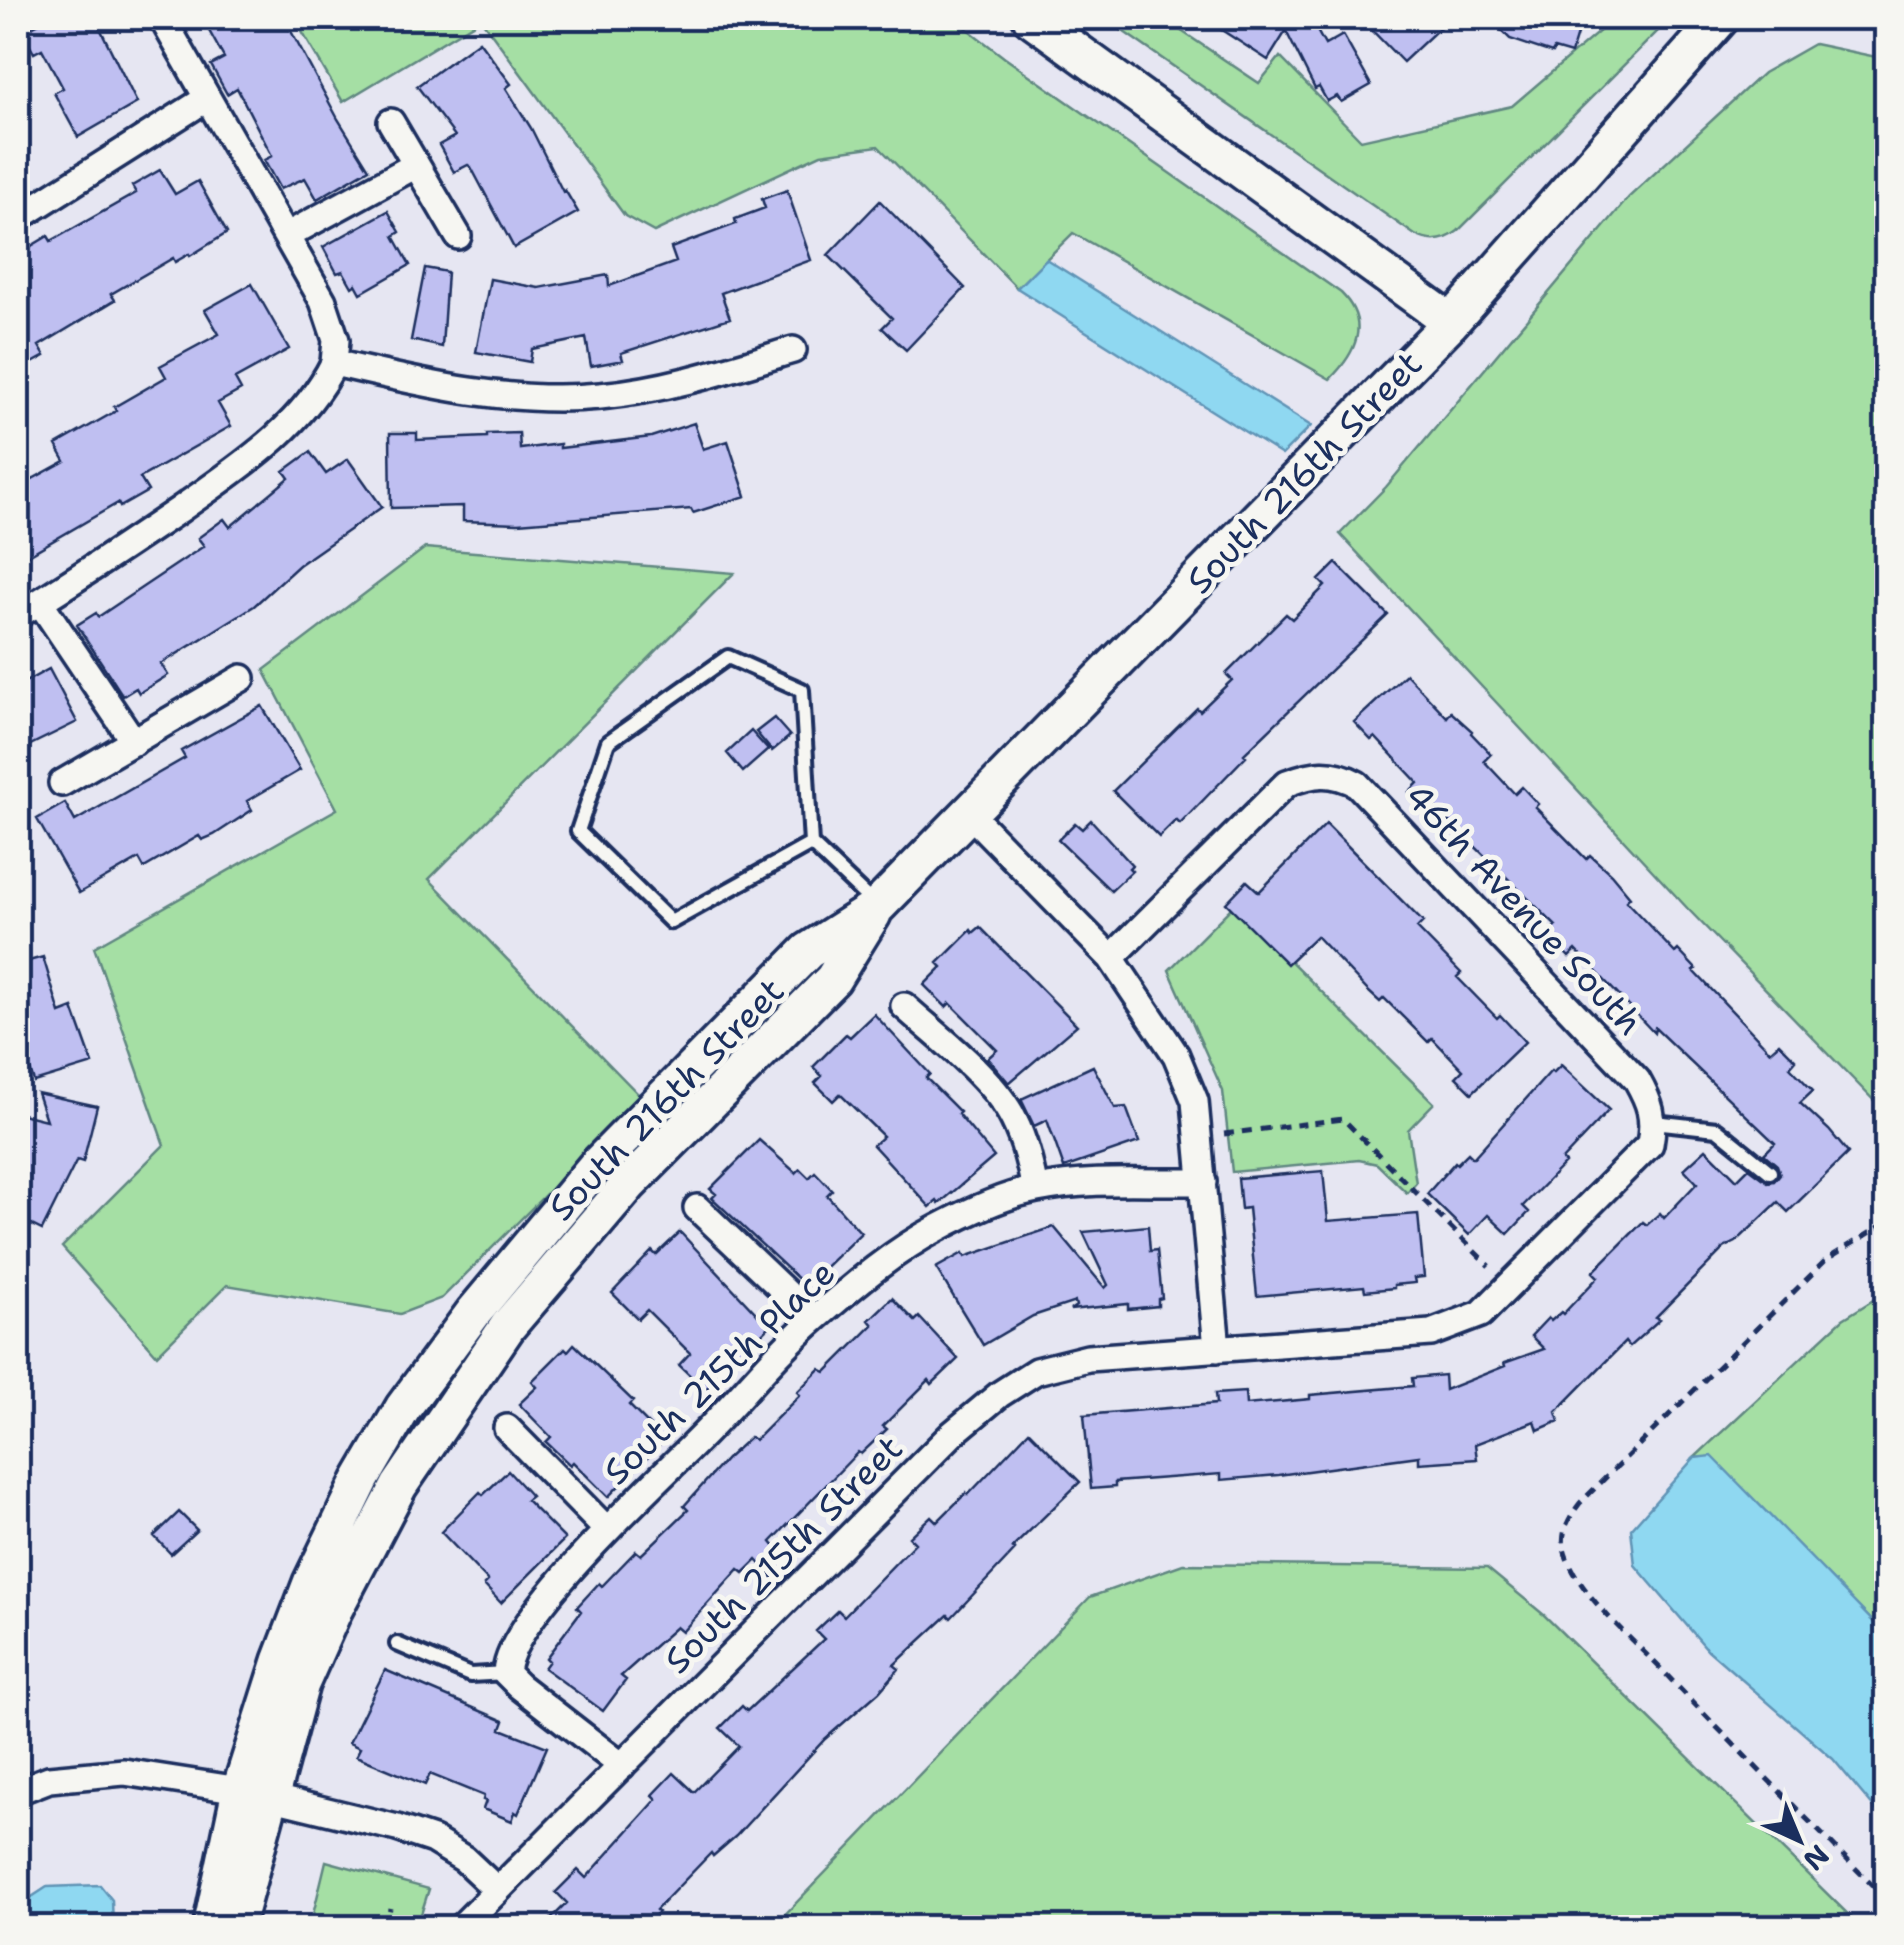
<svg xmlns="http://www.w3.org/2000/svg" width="1904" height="1945" viewBox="0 0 1904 1945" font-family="'Shantell Sans',sans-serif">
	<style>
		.green { fill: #a5dfa4; stroke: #608781; stroke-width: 2.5 }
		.water { fill: #8fd8f1; stroke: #6194b6; stroke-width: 2.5 }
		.building { fill: #bfbff1; stroke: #1b2f5e; stroke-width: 2.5 }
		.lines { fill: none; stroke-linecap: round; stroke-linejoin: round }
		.lane-casing { stroke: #1b2f5e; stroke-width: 20 }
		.street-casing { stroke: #1b2f5e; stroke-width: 32 }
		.secondary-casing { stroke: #1b2f5e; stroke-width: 42 }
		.path { stroke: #1b2f5e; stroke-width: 5; stroke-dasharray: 10 8; stroke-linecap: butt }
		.lane { stroke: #f6f6f2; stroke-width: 12 }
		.street { stroke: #f6f6f2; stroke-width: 25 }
		.secondary { stroke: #f6f6f2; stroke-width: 35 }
		.labels { text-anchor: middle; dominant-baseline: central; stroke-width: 10; stroke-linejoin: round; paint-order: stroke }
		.street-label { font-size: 35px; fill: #1b2f5e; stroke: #f6f6f2 }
	</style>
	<rect width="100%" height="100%" fill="#e6e6f2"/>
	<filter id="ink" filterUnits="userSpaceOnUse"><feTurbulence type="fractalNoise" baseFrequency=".01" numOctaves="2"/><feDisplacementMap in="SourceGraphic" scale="20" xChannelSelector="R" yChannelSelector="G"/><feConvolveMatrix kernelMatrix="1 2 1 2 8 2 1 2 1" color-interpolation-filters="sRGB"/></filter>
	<g filter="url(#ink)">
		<path class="green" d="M294,18H953L1005,58L1341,293C1371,323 1356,353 1330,379L1073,233L1017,288L878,146L821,154L654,232L625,216L481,19L343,102Z
			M1104,18H1162L1259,83L1280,57L1361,140L1512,106L1615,18H1671L1458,231C1444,242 1430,243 1415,235Z
			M1814,44L1886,59V1113L1689,910L1340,534L1386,487L1629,197L1763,73Z
			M425,548L734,573L429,879L642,1098L442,1298L400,1314L227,1285L157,1355L62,1247L164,1145L94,947L337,809L264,670Z
			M1234,905L1434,1103L1408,1130L1416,1183L1407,1193L1377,1164L1359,1160L1232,1172L1223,1091L1169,970Z
			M1886,1292V1635L1712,1457L1694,1458L1843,1319Z
			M1183,1564L1487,1568L1544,1615L1861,1927H773L1090,1597Z
			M326,1861L429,1889L417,1927H310Z"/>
		<path class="water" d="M1046,259L1311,426L1282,455L1017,288Z
			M1712,1456L1886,1635V1822L1833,1759L1708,1650L1635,1565L1631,1529L1694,1458Z
			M100,1885L112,1900L113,1927H18V1906L47,1887Z"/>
		<path class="building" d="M49,18H95L137,103L78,137L54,93L63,88L42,49L34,53L22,32Z
			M202,18H284L338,119L369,169L317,199L305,178L280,189L264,160L272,156L237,88L227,94L211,65L224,58Z
			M1203,18H1310L1325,45L1343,35L1371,85L1341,102L1337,96L1327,101L1319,87L1315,89L1286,31L1268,60Z
			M1360,18H1450L1403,62Z
			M1489,18H1582L1571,54L1554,49L1552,53L1510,39Z
			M479,41L511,84L506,88L531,128L563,192L565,190L578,212L514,248L471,167L468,165L454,172L439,145L455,136L417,86Z
			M160,170L175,194L198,181L227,233L190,256L189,254L175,262L173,258L111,294L115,300L39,346L45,356L18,371V254L48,236L51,241L136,193L132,186Z
			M787,190L811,260L721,293L730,318L621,353L623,360L591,366L586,338L532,349L530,362L476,352L490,279L539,288L608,275L609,286L676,262L671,248L736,224L735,219L765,208L762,199Z
			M880,201L965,288L906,350L882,328L892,318L828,255Z
			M388,211L400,232L394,236L410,265L361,293L356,284L352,287L343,271L337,273L323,247Z
			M425,268L447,272L442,347L411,340Z
			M252,284L289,349L235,379L241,390L218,403L231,426L140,478L148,491L120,507L118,503L18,561V487L65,461L56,445L116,411L114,407L166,377L160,366L219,334L205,310Z
			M694,423L703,449L728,441L746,496L693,513L691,509L518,523L463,521V506L391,508L390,433H417V440L487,437V434L519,433L520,449L560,444V448L651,437Z
			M310,452L326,474L348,459L382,507L299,565L254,606L161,664L168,675L139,693L136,688L123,696L77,625L96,613L98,617L204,546L198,538L224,519L230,527L289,478L284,471Z
			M1336,563L1388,615L1244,754L1246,756L1180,824L1176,820L1159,837L1113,791L1197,708L1200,711L1232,680L1226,674L1286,614L1292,619L1325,586L1319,580Z
			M49,669L77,722L18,751V686Z
			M1406,674L1447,717L1451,712L1472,731L1471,733L1491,754L1484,761L1515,794L1522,787L1538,804L1535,807L1586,859L1590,855L1611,874L1630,897L1626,901L1675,953L1678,950L1696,969L1694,971L1770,1051L1779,1043L1796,1060L1790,1067L1813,1091L1800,1103L1829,1130L1848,1153L1788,1212L1778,1202L1736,1242L1724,1248L1656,1317L1660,1319L1629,1347L1625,1342L1556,1412L1559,1421L1538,1430L1535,1421L1475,1444L1477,1459L1419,1463V1456L1278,1475L1221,1480V1474L1115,1482V1487L1091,1489L1084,1415L1216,1404L1215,1394L1245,1392L1246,1405L1310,1399V1395L1413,1386L1412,1378L1444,1375L1445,1390L1505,1366L1504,1363L1544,1349L1531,1336L1548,1318L1551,1321L1561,1312L1563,1314L1598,1277L1593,1272L1643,1222L1647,1225L1660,1213L1664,1218L1697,1183L1684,1169L1706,1149L1737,1180L1749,1168L1768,1182L1774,1181L1780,1174L1777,1165L1764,1154L1775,1143L1655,1028L1654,1033L1576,950L1569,957L1547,934L1556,926L1436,808L1430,814L1409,792L1418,783L1375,737L1371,740L1354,722Z
			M262,706L300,770L247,801L252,810L214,835L202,840L199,836L144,868L139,859L79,893L37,819L65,803L75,821L185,758L181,751Z
			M774,718L790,736L772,751L756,732Z
			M751,731L768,750L743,772L727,753Z
			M1091,820L1132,865L1129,868L1132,871L1111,891L1058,840L1075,823L1082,829Z
			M1326,824L1423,922L1417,928L1461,973L1457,977L1497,1018L1500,1015L1525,1042L1472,1093L1456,1077L1463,1070L1432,1038L1428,1042L1384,998L1380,1002L1368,991L1316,936L1287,964L1226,903L1247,881L1259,892Z
			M980,927L1077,1025L1009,1083L988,1058L997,1050L950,1003L946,1007L924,985L942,967L938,963L971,930L973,933Z
			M43,957L60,1013L73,1008L93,1064L34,1082L26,1057L18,1060V964Z
			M874,1014L930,1074L926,1078L960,1112L958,1114L994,1157L939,1204L937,1201L930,1207L873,1145L883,1136L840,1094L833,1101L815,1083L822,1076L813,1067L846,1034L850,1037Z
			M1561,1065L1609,1110L1562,1160L1565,1163L1523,1206L1529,1212L1508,1234L1488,1215L1469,1235L1427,1194L1455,1162L1457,1164L1468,1153L1473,1158L1551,1071L1553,1073Z
			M1093,1066L1115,1108L1126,1107L1139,1142L1064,1168L1047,1120L1034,1126L1021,1099Z
			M37,1093L97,1106L83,1162L77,1160L42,1230L18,1218V1113L46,1120Z
			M759,1140L796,1173L800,1169L809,1178L815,1172L832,1190L827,1195L861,1233L806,1286L712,1198L716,1194L710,1189Z
			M1323,1171L1328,1221L1418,1214L1424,1277L1414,1278L1415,1283L1394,1285V1288L1365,1291L1364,1286L1257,1296L1248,1208L1241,1209L1238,1178Z
			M1148,1226L1150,1251L1157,1250L1162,1298L1158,1299V1306L1128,1309V1304L1070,1310L1076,1306L1075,1302L1033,1316L983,1345L936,1268L963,1253L965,1257L1054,1227L1105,1288L1108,1285L1083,1232Z
			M680,1232L769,1327L705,1390L679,1365L690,1353L647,1310L638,1319L612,1293L652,1251L656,1255Z
			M892,1298L915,1321L919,1317L958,1359L932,1384L929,1380L883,1426L887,1429L861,1454L858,1452L771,1542L794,1570L779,1584L757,1560L744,1573L739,1569L682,1632L676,1627L621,1676L626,1680L603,1711L544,1668L549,1661L546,1658L581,1611L577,1607L599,1583L602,1586L636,1551L641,1555L688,1510L684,1506L726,1459L750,1437L755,1440L800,1395L797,1392L820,1369L826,1372L873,1325L869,1320Z
			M574,1344L633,1401L629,1405L652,1428L650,1431L662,1442L608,1497L573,1462L570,1465L546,1442L551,1437L519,1404L537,1387L532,1381L565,1348L568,1351Z
			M1029,1431L1080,1482L1012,1548L1015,1550L951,1618L948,1615L894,1665L899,1669L879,1692L825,1739L736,1836L713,1856L711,1853L656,1910L658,1912L644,1928H542L567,1903L556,1892L578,1870L586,1878L657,1799L653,1795L674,1773L694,1792L739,1746L720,1728L742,1706L747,1711L824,1639L816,1631L838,1610L844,1616L915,1543L909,1537L931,1516L937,1522L966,1493L968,1495Z
			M508,1471L531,1496L526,1500L565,1539L501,1603L484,1585L488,1581L441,1532L480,1492L483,1495Z
			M179,1512L197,1530L171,1554L154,1536Z
			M385,1670L504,1721L501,1729L547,1747L518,1814L515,1812L512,1821L483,1809L486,1801L483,1800L484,1796L430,1774L425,1785L356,1756L360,1748L349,1743Z"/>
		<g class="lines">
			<g class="lane-casing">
				<path id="lane" d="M811,844L802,690L728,657L608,742L578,831L671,922L811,844L875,905
					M1654,1122L1717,1129L1770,1172
					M397,1644L470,1675L506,1673"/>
			</g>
			<g class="street-casing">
				<path id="street" d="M162,18L323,301L336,340L334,363
					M391,122L458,236
					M18,218L206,99
					M286,236L416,165
					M40,602L134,742
					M18,615C73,582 126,546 179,510C238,468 301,429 334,363C420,383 511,405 600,396C666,390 730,369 793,350
					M62,783L242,678
					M970,814L1111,958L1176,1055L1195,1101L1217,1349
					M904,1006C938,1037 994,1078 1014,1120C1025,1142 1030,1165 1035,1189
					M697,1208L814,1319
					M507,1428L607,1530
					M622,1766L519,1686L506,1673C510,1614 656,1483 701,1437C740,1398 775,1353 817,1317C854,1285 895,1250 938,1228C968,1212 1004,1195 1037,1189C1091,1178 1148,1183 1203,1182
					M18,1791L49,1779L124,1772L240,1790L397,1828L433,1840L464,1859L497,1890
					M460,1928L952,1434L1000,1394L1036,1371L1088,1358L1431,1333L1481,1314L1650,1144C1655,1117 1650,1103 1637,1080L1357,784C1331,770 1314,773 1287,783L1111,958"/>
			</g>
			<g class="secondary-casing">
				<path id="secondary" d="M1031,18L1451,322
					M211,1928L240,1790L281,1661L311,1583L361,1480L403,1408L474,1312L596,1166L808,951L877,907L1451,322L1721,18
					M235,1928L301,1684L334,1610L399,1486L508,1326L629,1184L833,979L873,914"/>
			</g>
			<path class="path" d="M1224,1134L1343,1119L1489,1266
				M1886,1223L1827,1259L1580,1503C1567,1520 1558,1536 1567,1558C1582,1597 1632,1639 1661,1669C1735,1747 1811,1823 1886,1899
				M386,1928L390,1908"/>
			<use href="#lane" class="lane"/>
			<use href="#street" class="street"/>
			<use href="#secondary" class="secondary"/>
		</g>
	</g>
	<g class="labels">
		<g class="street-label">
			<text transform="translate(1304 472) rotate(-46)">South 216th Street</text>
			<text transform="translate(1524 909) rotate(47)">46th Avenue South</text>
			<text transform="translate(666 1099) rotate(-46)">South 216th Street</text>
			<text transform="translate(719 1372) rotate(-44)">South 215th Place</text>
			<text transform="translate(783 1554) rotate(-45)">South 215th Street</text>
		</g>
	</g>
	<rect width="1904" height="1945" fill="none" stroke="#f6f6f2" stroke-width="60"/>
	<rect x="30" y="30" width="1844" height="1885" fill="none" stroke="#1b2f5e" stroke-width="4" filter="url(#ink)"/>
	<g transform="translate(1799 1840) rotate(136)" stroke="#f6f6f2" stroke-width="8" paint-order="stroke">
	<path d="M0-8L18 38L0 25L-18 38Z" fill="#1b2f5e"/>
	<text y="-15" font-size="28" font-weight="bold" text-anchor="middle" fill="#1b2f5e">N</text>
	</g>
</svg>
